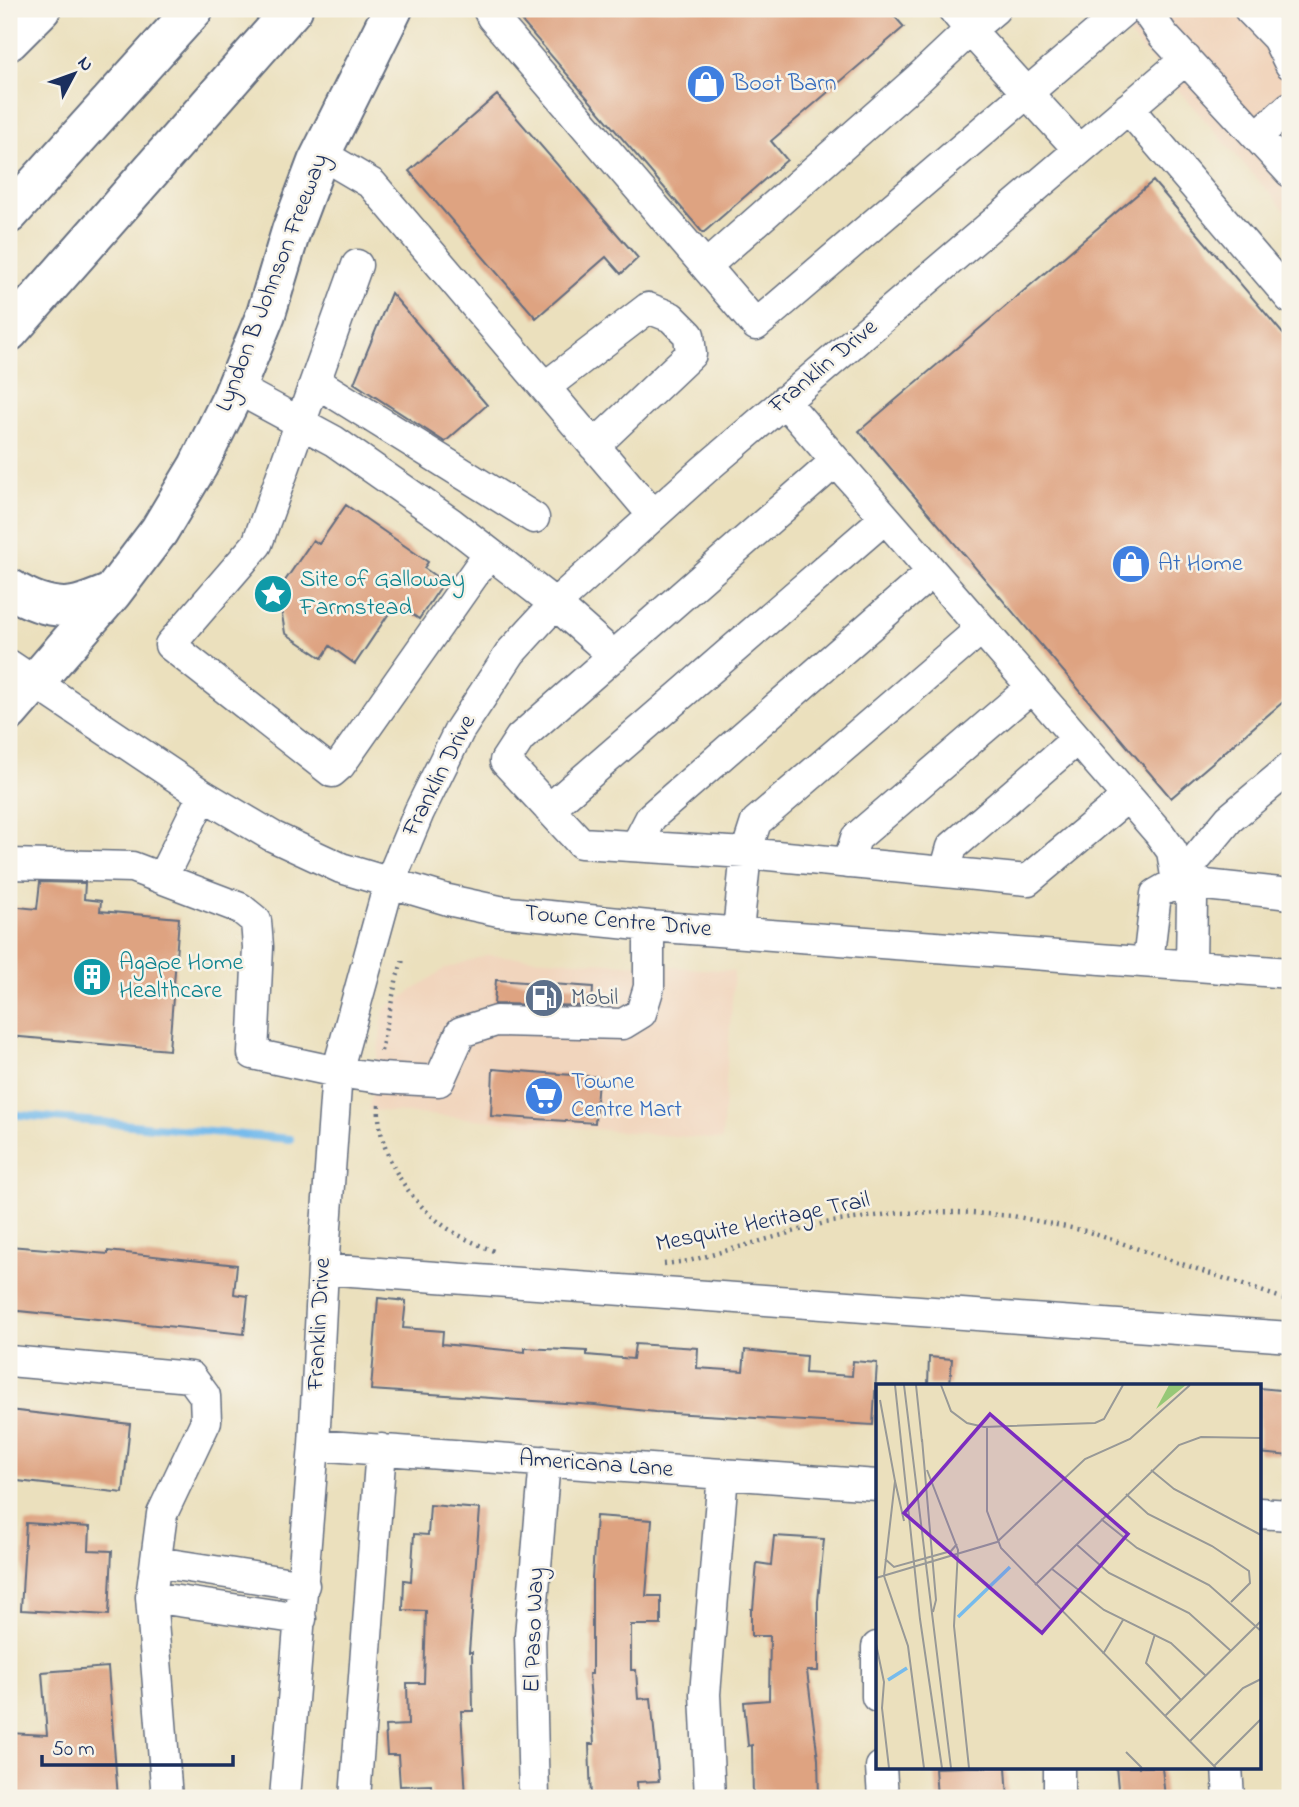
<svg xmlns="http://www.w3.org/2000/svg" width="1299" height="1807" viewBox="0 0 1299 1807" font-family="'Indie Flower',sans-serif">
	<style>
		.built { fill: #f1d5bd }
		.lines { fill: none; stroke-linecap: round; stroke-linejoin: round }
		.stream { stroke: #76bbec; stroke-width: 8 }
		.building { fill: #dea381 }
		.minor-casing { stroke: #646d7f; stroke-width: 33 }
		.major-casing { stroke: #646d7f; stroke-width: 42 }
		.highway-casing { stroke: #646d7f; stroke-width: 42 }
		.path { stroke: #646d7f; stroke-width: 4.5; stroke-dasharray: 2 5; stroke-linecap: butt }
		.minor { stroke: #fff; stroke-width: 30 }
		.major { stroke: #fff; stroke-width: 38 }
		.highway { stroke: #fff; stroke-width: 38 }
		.labels { text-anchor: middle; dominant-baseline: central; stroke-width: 5; stroke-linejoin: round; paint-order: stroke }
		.shop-label { font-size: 24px; fill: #366cbe; stroke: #f7f3e8; text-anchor: start }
		.street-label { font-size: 24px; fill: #1b2f5e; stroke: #f7f3e8 }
		.culture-label { font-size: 24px; fill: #0d838f; stroke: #f7f3e8; text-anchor: start }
		.service-label { font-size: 24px; fill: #4e5e75; stroke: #f7f3e8; text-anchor: start }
		.inset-river { fill: none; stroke: #76bbec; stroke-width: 3.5 }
		.inset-road { fill: none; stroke: #989997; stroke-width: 2 }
		.view { fill: #7b2cbf; fill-opacity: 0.15; stroke: #7b2cbf; stroke-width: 3.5 }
		.inset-edge { fill: none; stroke: #1b2f5e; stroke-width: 3.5 }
	</style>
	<rect width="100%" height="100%" fill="#f7f3e8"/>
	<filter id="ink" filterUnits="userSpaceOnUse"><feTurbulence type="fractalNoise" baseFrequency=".0143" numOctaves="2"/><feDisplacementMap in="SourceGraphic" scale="14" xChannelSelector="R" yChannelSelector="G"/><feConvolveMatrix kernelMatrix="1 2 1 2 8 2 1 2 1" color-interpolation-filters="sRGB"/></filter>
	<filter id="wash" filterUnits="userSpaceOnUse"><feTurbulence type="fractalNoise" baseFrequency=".00686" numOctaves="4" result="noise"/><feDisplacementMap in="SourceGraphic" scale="28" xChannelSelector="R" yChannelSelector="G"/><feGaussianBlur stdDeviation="1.57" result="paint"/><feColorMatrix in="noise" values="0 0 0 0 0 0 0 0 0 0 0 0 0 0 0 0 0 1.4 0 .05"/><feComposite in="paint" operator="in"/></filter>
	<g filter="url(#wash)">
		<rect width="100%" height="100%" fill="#ebe0bd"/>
		<path class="built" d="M1106,9H1290V216Z
			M487,955L734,971L722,1140L369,1110L384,1010L444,969Z"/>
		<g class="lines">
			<path class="stream" d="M9,1114L290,1139"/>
		</g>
		<g id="blocks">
			<path class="building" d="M528,9H888L904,27L771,141L787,160L703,233L518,17Z
				M497,95L638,258L621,274L606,257L536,318L409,171Z
				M1153,181L1290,342V696L1171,798L859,431Z
				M391,293L487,405L445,442L354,383Z
				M346,505L428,562L424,568L444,582L419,619L396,603L355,664L330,646L322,658L285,633L278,591L313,540L319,544Z
				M40,882L85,883L84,899L101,901L100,911L179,918L169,1050L9,1036V906L37,909Z
				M496,980L593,987L592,1006L494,1004Z
				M493,1069L598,1077L595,1123L491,1116Z
				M9,1246L108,1254V1251L237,1265L234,1294L248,1296L244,1334L9,1310Z
				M378,1298L406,1301L403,1328L443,1331L442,1344L525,1352V1348L587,1351V1355L633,1359L635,1344L698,1348L697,1368L743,1371L745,1350L772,1353L806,1356L805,1373L852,1376L853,1361L877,1363L873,1425L655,1412L595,1405L371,1390Z
				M929,1357L952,1359L950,1385H928Z
				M1259,1388L1290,1391V1456L1259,1453Z
				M9,1410L130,1424L123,1493L9,1480Z
				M430,1505L480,1509L469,1652H472L473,1711H461L466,1798H432L431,1785L400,1786L398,1755H387L385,1726L408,1725L407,1683H424L426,1611L403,1610L404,1580L411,1581L414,1534L428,1535Z
				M596,1516L652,1520L646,1596H661V1625H631V1670H636L638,1699L651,1698L659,1781L637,1782L638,1798H591L589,1744H594L589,1674H592V1578Z
				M26,1523L90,1527L89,1550L112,1551L109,1615L21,1610Z
				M774,1536L824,1539L818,1601V1671H807L818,1759L819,1798H753L752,1745L748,1746L744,1702L769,1700L770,1636H751V1609H753L757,1563L771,1565Z
				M108,1667L118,1798H9V1733L47,1735L42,1672Z
				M966,1767H1006L1008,1798H937L935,1768Z
				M1116,1767H1162L1165,1798H1119Z"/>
		</g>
	</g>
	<g filter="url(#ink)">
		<use href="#blocks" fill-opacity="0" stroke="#646d7f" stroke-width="2"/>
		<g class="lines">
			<g class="minor-casing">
				<path id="minor" d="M488,9L492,17L756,325L1125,9
					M995,9L970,30L1079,150
					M1145,9L1163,35L1290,172
					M1249,9L1277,38L1290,64
					M1128,108L1290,298
					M1257,136L1290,107
					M321,154L372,184L653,515
					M357,265L257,544L170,645L332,772L340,765L489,553
					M706,266L919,78L970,30L953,9
					M316,382L534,518
					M545,387L648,308L671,317L689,335L691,354L594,446
					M236,388L334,441L451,523L555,604L614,656
					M784,401L1159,833L1172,851L1177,882L1192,899L1191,965
					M836,461L520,738L505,761L581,843L746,853L1028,880L1127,797
					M9,665L203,795L272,836L341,868L448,900L499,911L649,926L1290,973
					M549,809L885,518
					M636,846L651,817L932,572
					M848,863L856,838L1032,687
					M9,864L132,867L240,908L256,921L258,947L253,1054L337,1072L380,1078L439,1081L461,1032L496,1021L623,1024L641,1013L649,987V926
					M945,872L952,847L1077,739
					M162,878L203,795
					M1177,882L1290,894
					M738,931L746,853L756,822L981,629
					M1148,962L1156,894L1177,882L1229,819L1290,768
					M323,1269L1290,1337
					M9,1361L191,1377L205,1396L206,1421L162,1514L151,1597L167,1798
					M314,1445L877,1485
					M1259,1513L1290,1515
					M156,1562L304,1585
					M151,1597L301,1619
					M877,1647V1697
					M881,1767L883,1798
					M1227,1767L1229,1798
					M285,1798L314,1445L323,1269L337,1072L389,884L419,812L459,731L511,652L555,604L704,470L1186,59
					M355,1798L381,1449
					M534,1798L530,1636L545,1461
					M710,1798L705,1694L723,1474
					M1059,1798V1767"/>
			</g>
			<g class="major-casing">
				<path id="major" d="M9,588C27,599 52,610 74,606C86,604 100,597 112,593
					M9,712L112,593L159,531L198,466L232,397L266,314L291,231L317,162L393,9"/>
			</g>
			<g class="highway-casing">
				<path id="highway" d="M9,41L41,9
					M9,214L194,9
					M9,332L293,9"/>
			</g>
			<path class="path" d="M381,1051L397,977L403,960
				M379,1105C376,1152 409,1202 447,1228C462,1238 479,1245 496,1252
				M664,1264L689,1261L825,1223L897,1213L958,1212L1013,1216L1086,1231L1290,1301"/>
			<use href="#minor" class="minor"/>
			<use href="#major" class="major"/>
			<use href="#highway" class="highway"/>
		</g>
	</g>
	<defs>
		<g id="shop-disc" transform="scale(2.0125)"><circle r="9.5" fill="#3f7fe0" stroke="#f7f3e8"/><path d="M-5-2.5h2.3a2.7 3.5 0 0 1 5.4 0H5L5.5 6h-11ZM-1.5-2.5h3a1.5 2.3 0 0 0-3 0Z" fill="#fff"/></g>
		<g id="sight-disc" transform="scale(2.0125)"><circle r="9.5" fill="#0f9aa8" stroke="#f7f3e8"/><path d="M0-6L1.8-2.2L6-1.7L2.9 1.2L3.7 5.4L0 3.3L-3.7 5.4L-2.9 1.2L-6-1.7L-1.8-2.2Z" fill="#fff"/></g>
		<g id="building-disc" transform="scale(2.0125)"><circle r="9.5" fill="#0f9aa8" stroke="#f7f3e8"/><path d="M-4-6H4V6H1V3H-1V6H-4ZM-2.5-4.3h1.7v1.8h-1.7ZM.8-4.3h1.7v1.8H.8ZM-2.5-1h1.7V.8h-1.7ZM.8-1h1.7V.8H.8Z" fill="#fff"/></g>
		<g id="fuel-disc" transform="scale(2.0125)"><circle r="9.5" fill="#5c6f8a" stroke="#f7f3e8"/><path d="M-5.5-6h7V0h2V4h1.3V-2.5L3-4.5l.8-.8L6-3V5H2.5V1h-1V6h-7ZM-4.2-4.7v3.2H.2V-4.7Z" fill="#fff"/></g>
		<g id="supermarket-disc" transform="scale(2.0125)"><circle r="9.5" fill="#3f7fe0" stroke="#f7f3e8"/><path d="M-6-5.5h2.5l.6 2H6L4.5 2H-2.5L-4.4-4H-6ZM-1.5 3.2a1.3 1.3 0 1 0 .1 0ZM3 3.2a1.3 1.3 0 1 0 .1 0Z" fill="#fff"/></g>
	</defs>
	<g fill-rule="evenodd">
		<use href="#shop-disc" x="706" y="84"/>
		<use href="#shop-disc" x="1131" y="564"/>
		<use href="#sight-disc" x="273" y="594"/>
		<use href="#building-disc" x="92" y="977"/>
		<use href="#fuel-disc" x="544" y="998"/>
		<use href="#supermarket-disc" x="544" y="1096"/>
	</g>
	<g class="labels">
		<g class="shop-label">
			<text x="733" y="84">Boot Barn</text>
			<text x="1158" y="564">At Home</text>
			<text x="571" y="1082">Towne<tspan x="571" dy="28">Centre Mart</tspan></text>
		</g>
		<g class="street-label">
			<text transform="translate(273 283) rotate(-69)">Lyndon B Johnson Freeway</text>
			<text transform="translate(824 367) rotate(-40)">Franklin Drive</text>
			<text transform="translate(440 776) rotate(-63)">Franklin Drive</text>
			<text transform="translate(618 922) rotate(5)">Towne Centre Drive</text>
			<text transform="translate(763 1223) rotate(-12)">Mesquite Heritage Trail</text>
			<text transform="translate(320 1324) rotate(-87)">Franklin Drive</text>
			<text transform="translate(596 1465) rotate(4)">Americana Lane</text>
			<text transform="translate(535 1630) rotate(-88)">El Paso Way</text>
		</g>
		<g class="culture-label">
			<text x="300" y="580">Site of Galloway<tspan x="300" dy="28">Farmstead</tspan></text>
			<text x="119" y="963">Agape Home<tspan x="119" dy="28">Healthcare</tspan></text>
		</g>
		<g class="service-label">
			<text x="571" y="998">Mobil</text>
		</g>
	</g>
	<g transform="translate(876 1384)">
		<rect width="385" height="385" fill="#ebe0bd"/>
		<path d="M293,1H310L280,25Z" fill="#97c877"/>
		<path class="inset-river" d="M82,233L134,183M12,296L31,284"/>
		<path class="inset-road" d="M19,1L44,235L66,384M28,1L75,384M40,1L46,58M65,1L75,27L91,39L108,43L219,39L228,35L247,1M4,16L19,97L8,192L32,262L48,384M111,42V127L125,164L340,384M46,55L60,216L57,228M51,86L82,166L78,242L93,384M275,86L298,105L385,151M19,97L28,137M250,110L272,130L336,162L373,187L374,199L355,218M225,135L261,164L333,201L385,247M200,160L233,189L313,229L355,267M9,175L18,183L75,167L81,160M176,185L228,226L295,259L330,292M0,194L121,158L209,75L254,55L314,1M159,201L303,61L325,53L385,54M279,250L270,279L305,316M0,260L8,298L6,324L13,384M227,270L247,236M289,332L385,237M314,357L367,304L385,295M250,368L266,384M338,382L385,335"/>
		<path class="view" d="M114,30L252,150L166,249L28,129Z"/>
		<rect width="385" height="385" class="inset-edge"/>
	</g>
	<rect width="1299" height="1807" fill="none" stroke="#f7f3e8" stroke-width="35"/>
	<g transform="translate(74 74) rotate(49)" stroke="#f7f3e8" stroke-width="5" paint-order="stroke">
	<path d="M0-5L12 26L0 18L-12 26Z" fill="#1b2f5e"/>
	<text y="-10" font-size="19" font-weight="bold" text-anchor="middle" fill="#1b2f5e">N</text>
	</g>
	<path d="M42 1755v10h191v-10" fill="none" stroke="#1b2f5e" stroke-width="3.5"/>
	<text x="52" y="1755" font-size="21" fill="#1b2f5e" stroke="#f7f3e8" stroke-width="5" paint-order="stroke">50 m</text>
</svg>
